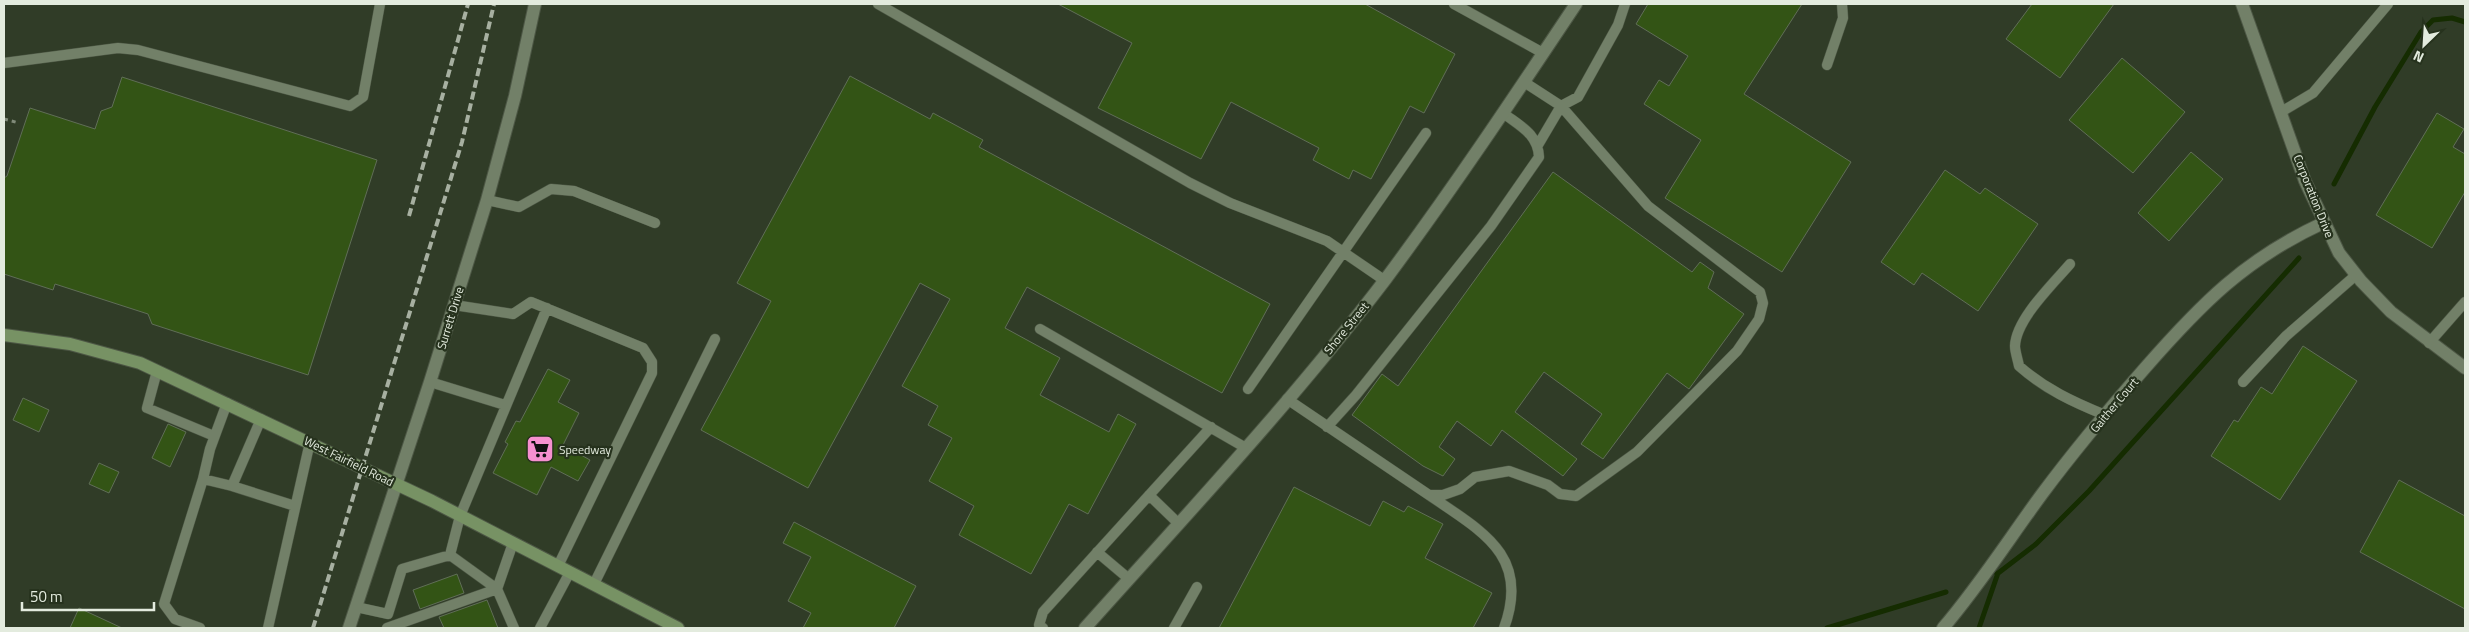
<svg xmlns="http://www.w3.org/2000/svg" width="2469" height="632" viewBox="0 0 2469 632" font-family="'Titillium Web',sans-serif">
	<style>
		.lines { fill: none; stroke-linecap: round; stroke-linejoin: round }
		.stream { stroke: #152c01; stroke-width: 5 }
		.building { fill: #335415; stroke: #606e57 }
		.service-casing { stroke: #4d5745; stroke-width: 11 }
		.minor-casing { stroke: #4d5745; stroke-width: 14 }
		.tertiary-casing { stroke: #4d5745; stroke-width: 14 }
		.secondary-casing { stroke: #4d5745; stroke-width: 14 }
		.path { stroke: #818b7a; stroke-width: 3; stroke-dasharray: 4 4; stroke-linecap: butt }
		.service { stroke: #728068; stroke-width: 10 }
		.minor { stroke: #728068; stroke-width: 12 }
		.tertiary { stroke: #728068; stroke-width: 12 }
		.secondary { stroke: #779264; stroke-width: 12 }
		.rail { stroke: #a7b0a1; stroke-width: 4; stroke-dasharray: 8 4; stroke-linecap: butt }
		.labels { text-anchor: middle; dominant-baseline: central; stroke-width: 4.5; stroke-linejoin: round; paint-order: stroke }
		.street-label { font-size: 12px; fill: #e3ebde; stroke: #26321d }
		.poi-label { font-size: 12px; fill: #e3ebde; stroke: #26321d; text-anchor: start }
	</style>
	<rect width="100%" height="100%" fill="#303c27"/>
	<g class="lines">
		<path class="stream" d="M2334,184L2375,107L2421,32L2433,20L2452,18L2465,22
			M1997,574L2036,544L2089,491L2299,258
			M1827,628L1946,592
			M1979,628L1998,573"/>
	</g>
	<path class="building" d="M1058,4H1365L1455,54L1424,113L1410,106L1371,179L1353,170L1349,179L1313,160L1319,148L1231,102L1201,159L1098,108L1132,43Z
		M1648,4H1802L1744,94L1851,162L1782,272L1665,198L1701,140L1644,104L1659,80L1669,86L1688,56L1636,24Z
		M2032,4H2114L2060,78L2006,39Z
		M2122,58L2185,112L2133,173L2069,120Z
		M850,76L930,119L933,113L983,140L979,147L1270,304L1222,393L1027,287L1005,328L1060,358L1040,395L1109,432L1118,414L1136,424L1088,514L1069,504L1031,574L959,535L974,506L929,481L952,438L928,425L938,406L902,386L950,299L920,283L808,488L701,430L771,301L737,283Z
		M122,77L377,160L308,375L152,324L148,314L55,284L53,290L4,274V178L7,176L30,108L95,129L101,111L112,107Z
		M2437,113L2464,129L2453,147L2465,154V192L2432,248L2376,215Z
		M2191,152L2223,179L2169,241L2138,213Z
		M1945,170L1980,194L1985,188L2038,224L1978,311L1922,273L1914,285L1881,262Z
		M1553,172L1692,272L1700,262L1714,272L1708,288L1744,314L1689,389L1667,373L1603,459L1581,444L1602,414L1544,372L1515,412L1577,459L1563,476L1502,430L1491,446L1457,421L1439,447L1455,459L1443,476L1423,466L1352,415L1382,374L1398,386Z
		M2303,346L2357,381L2280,500L2211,456L2234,420L2238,422L2261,387L2272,394Z
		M548,369L570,380L558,402L579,413L563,445L590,460L578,481L551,467L537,495L493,473L508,444L505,442L516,421L520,422Z
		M23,398L49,410L39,432L13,420Z
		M168,424L186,432L170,467L152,458Z
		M99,463L119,472L109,493L89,484Z
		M2399,480L2465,516V609L2360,552Z
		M1294,487L1370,526L1383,501L1404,512L1408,506L1443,524L1425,558L1492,593L1473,628H1219Z
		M794,522L916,586L894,628H803L811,613L788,601L811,557L783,543Z
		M457,574L464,593L420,609L413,590Z
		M487,600L498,628H444L439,617Z
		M79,608L122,628H70Z"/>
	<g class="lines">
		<g class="service-casing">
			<path id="service" d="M878,4L1190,183L1230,203L1327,241L1384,280
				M1454,4L1543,53
				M4,63L118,48L138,50L350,106L363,97L380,4
				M1827,65L1843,18L1842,4
				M1524,82L1561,106L1578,97L1618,25L1625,4
				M2281,112L2313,93L2388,4
				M487,200L519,207L551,189L574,191L655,223
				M2070,264C2053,284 2016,319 2015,346C2015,352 2018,360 2019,366C2045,389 2073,402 2105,415
				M454,305L513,314L531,302L643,348L652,362V373L558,566
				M1040,329L1246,448
				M2429,343L2465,302
				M157,371L147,408L214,436
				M430,382L505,405
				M2243,382L2286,336L2356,275
				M1248,389L1426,133
				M1287,399L1429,495H1443L1460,489L1475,477L1509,471L1548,485L1560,494L1576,496L1637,452L1737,351L1759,319L1763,303L1760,292L1648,206L1561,106L1538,145
				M1327,427L1356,395L1491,226L1539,157C1538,134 1520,126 1503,113
				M203,479L210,449L227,403
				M232,486L295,506
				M1149,495L1179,524
				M1429,495C1481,531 1531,555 1504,628
				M513,543L497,589L514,628
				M1097,552L1129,579
				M450,555L497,589
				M594,584L715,339
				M356,607L388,614L402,569L450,555L460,516L547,308
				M200,628L175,619L164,604L203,479L232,486L261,419
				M268,628L310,442
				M387,628L497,589
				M540,628L570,572
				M1043,628L1039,625L1043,612L1211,427
				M1174,628L1197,587"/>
		</g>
		<g class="minor-casing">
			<path id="minor" d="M2242,4L2305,181L2339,253L2361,281L2391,312L2465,368
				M1085,628C1187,514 1292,402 1385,280C1452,190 1514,97 1576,4
				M1943,628C1979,586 2009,539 2042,494C2074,451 2110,408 2145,368C2201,304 2245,259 2323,223"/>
		</g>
		<g class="tertiary-casing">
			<path id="tertiary" d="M349,628L430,382L487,200L515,96L535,4"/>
		</g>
		<g class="secondary-casing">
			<path id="secondary" d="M4,335L70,344L140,363L432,501L678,628"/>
		</g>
		<path class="path" d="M4,119L19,123"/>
		<use href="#service" class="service"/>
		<use href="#minor" class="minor"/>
		<use href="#tertiary" class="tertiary"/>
		<use href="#secondary" class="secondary"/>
		<path class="rail" d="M409,216L468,4
			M313,628L462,142L494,4"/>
	</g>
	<defs>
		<g id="supermarket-square" transform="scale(1.4375)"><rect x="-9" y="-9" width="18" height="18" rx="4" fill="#f690cf" stroke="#26321d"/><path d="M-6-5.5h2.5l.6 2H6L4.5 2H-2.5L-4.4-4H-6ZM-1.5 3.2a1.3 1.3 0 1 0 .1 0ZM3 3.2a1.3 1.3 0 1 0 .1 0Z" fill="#111"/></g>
	</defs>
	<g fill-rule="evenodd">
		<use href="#supermarket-square" x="540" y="449"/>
	</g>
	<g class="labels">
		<g class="street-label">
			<text transform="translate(2314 196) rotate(68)">Corporation Drive</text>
			<text transform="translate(450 318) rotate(-73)">Surrett Drive</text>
			<text transform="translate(1346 328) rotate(-51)">Shore Street</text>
			<text transform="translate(2114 405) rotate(-50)">Gaither Court</text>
			<text transform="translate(349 461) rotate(26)">West Fairfield Road</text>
		</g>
		<g class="poi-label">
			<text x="559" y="449">Speedway</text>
		</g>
	</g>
	<rect width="2469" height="632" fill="none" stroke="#e3ebde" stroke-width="10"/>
	<g transform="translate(2424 45) rotate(205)" stroke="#26321d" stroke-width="4" paint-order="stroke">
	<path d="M0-4L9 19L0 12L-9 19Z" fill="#e3ebde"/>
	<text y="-8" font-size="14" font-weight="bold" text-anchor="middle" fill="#e3ebde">N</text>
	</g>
	<path d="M22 602v8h132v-8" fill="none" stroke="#e3ebde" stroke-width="2.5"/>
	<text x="30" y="602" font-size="15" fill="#e3ebde" stroke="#26321d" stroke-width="4" paint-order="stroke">50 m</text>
</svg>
